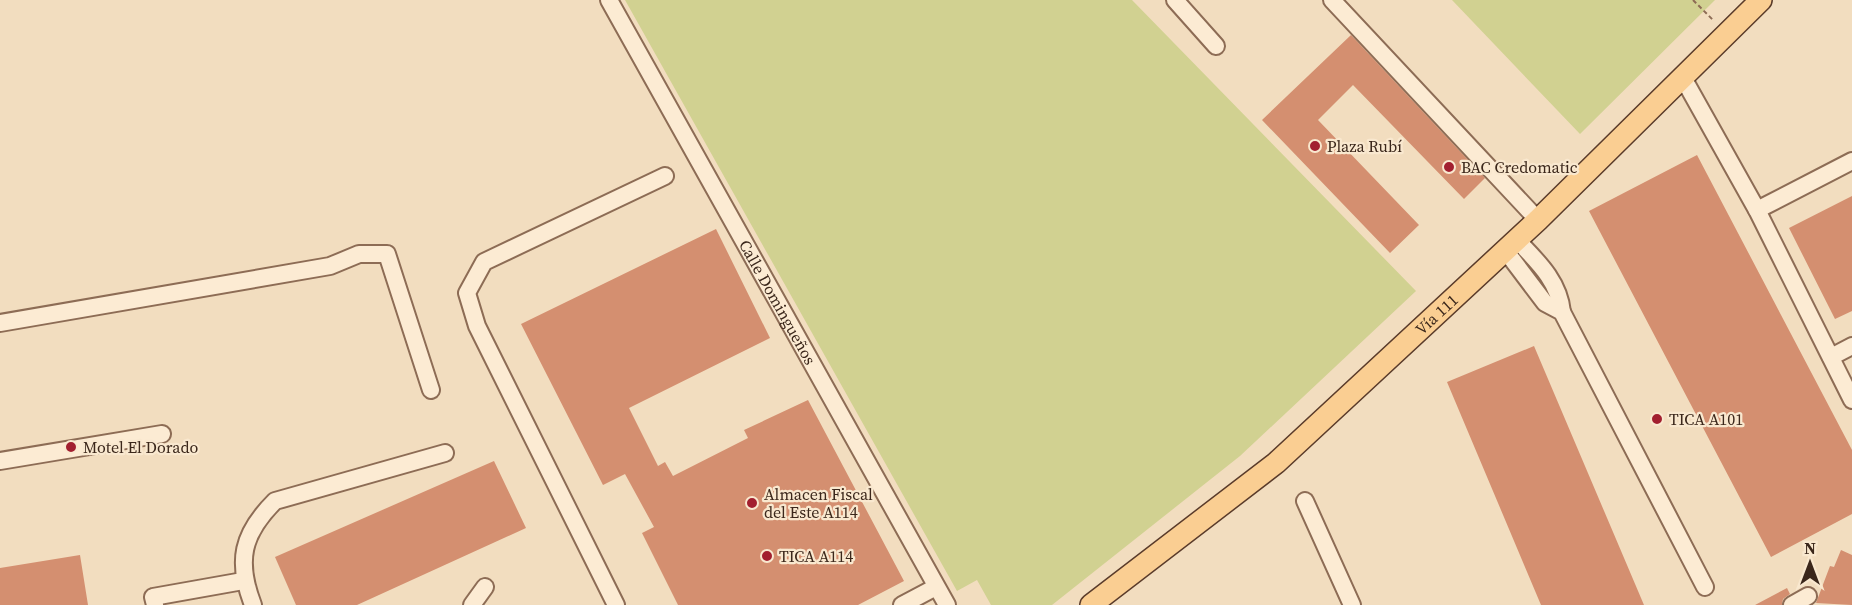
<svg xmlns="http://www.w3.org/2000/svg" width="1852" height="605" viewBox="0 0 1852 605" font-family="'Source Serif 4',serif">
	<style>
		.green { fill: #d1d191 }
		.building { fill: #d48f70 }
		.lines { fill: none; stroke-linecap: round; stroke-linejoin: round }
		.minor-casing { stroke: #8d6c55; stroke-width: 20 }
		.major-casing { stroke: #5a3b2a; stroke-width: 24 }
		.path { stroke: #8d6c55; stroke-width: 2; stroke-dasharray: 4.5 3; stroke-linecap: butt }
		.minor { stroke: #fcebd3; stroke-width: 16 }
		.major { stroke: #face92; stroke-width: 21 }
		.poi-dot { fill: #a21f2f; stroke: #f9e8cf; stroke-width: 2 }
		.labels { text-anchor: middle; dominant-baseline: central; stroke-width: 4.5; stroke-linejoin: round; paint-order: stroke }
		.poi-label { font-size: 16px; fill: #3b271b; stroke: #f9e8cf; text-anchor: start }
		.street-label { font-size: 16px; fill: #3b271b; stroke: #f9e8cf }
	</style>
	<rect width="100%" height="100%" fill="#f2ddbf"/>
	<path class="green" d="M625,0H1132L1416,291L1240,456L1052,605H991L977,580L957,591Z
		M1452,0H1715L1580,134Z"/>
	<path class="building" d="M1351,35L1485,178L1464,199L1353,85L1318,120L1419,225L1390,253L1262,120Z
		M1697,155L1852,450V514L1771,557L1589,211Z
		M1852,196V311L1835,319L1789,228Z
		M716,229L770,338L629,408L658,466L665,462L673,476L748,438L744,430L808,400L904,581L858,605H678L642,533L654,527L625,474L603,485L521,324Z
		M1534,346L1644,605H1541L1447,382Z
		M494,461L526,528L357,605H296L275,557Z
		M1841,550L1852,555V605L1816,603L1830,566L1834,567Z
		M80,555L88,605H0V568Z
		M1787,588L1790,594L1783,599L1782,605H1755Z"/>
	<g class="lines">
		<g class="minor-casing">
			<g id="minor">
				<path id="s1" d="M609,0L947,605"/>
				<path d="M1175,0L1216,46"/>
				<path d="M1332,0L1538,220"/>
				<path d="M1682,76L1757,210L1852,400"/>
				<path d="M1757,210L1852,161"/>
				<path d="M1517,240C1537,261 1559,281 1562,312"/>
				<path d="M1505,250L1545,303L1562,312L1705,587"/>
				<path d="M0,323L330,266L359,254H387L431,390"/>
				<path d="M1831,357L1852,346"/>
				<path d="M0,461L162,434"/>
				<path d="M1305,501L1352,605"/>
				<path d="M155,605L153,597L243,581"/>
				<path d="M253,605C236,561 242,534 275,501L445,453"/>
				<path d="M472,605L485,587"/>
				<path d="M616,605L477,326L467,293L484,262L665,176"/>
				<path d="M902,605L936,587"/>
				<path d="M1792,605L1808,596"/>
			</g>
		</g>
		<g class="major-casing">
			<g id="major">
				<path id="s2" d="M1091,605L1276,463L1538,220L1761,0"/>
			</g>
		</g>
		<path class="path" d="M1693,0L1714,21"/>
		<use href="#minor" class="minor"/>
		<use href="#major" class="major"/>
	</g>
	<g class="poi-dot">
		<circle cx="1315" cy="146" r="6"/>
		<circle cx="1449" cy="167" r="6"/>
		<circle cx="1657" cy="419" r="6"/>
		<circle cx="71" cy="447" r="6"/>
		<circle cx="752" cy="503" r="6"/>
		<circle cx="767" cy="556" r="6"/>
	</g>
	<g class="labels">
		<g class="poi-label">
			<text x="1327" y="146">Plaza Rubí</text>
			<text x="1461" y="167">BAC Credomatic</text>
			<text x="1669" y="419">TICA A101</text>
			<text x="83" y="447">Motel El Dorado</text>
			<text x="764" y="494">Almacen Fiscal<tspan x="764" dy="18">del Este A114</tspan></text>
			<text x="779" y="556">TICA A114</text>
		</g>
		<g class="street-label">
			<text stroke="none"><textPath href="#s1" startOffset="346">Calle Domingueños</textPath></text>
			<text stroke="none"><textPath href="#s2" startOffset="452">Vía 111</textPath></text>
		</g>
	</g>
	<g transform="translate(1810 563)" stroke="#f9e8cf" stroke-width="4.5" paint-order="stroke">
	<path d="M0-4.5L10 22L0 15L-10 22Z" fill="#3b271b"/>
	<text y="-9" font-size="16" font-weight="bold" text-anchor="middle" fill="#3b271b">N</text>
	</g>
</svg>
